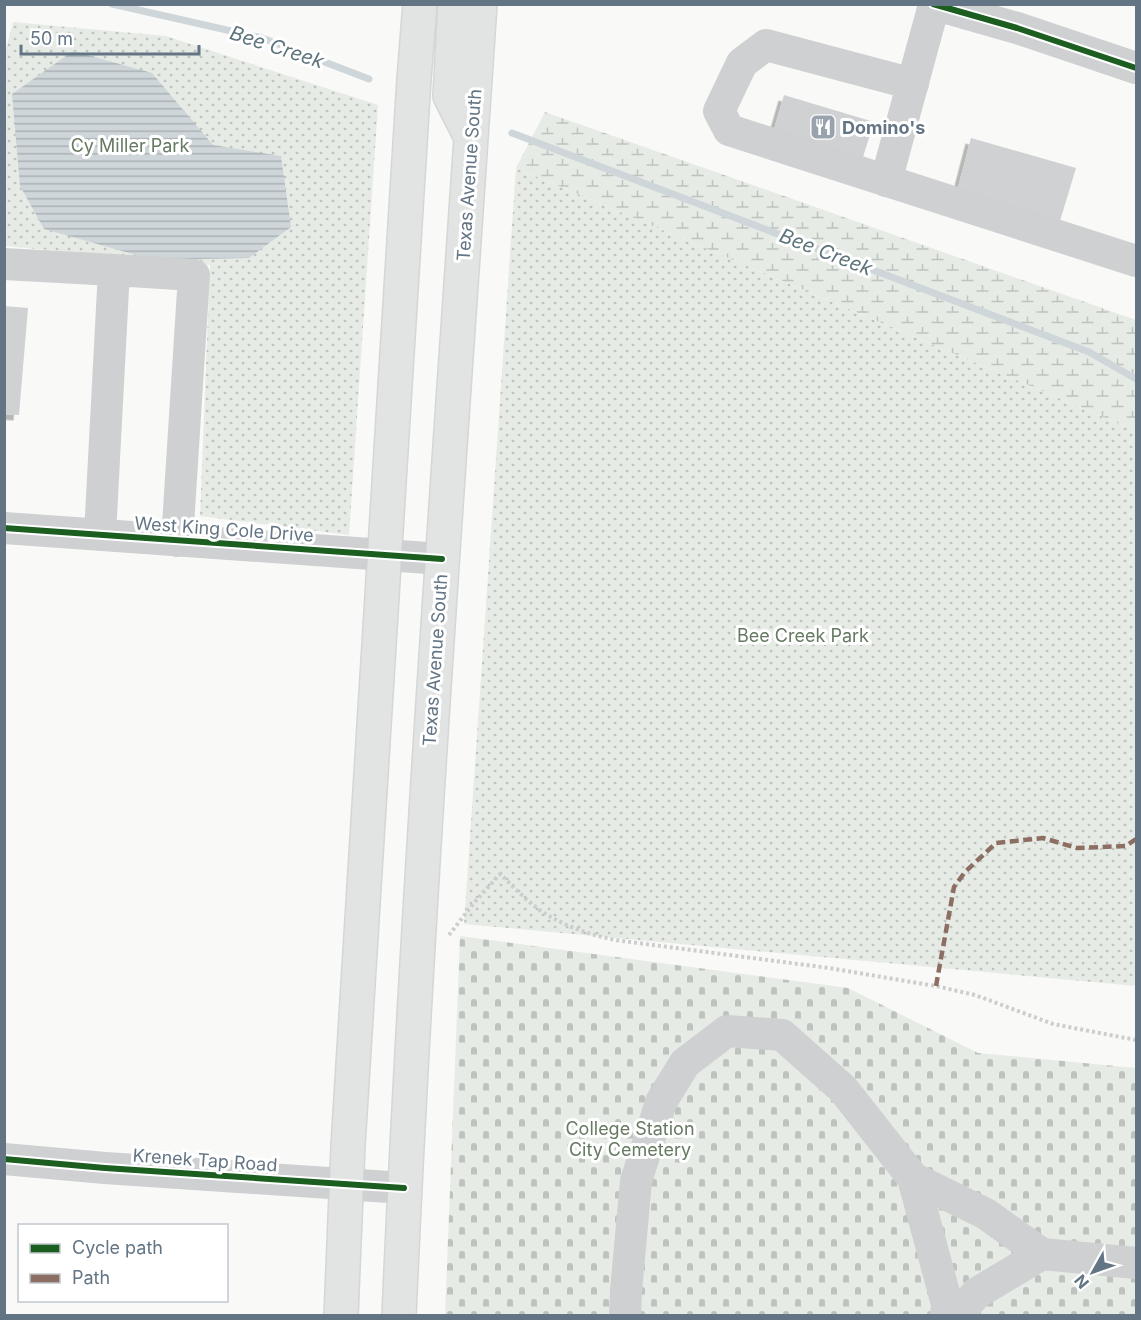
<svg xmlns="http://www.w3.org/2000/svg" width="1141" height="1320" viewBox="0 0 1141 1320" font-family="Inter,sans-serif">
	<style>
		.wetland { fill: url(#wetland-marsh) }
		.cemetery { fill: url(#cemetery-stones) }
		.park { fill: url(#park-dots) }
		.water { fill: url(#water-rules) }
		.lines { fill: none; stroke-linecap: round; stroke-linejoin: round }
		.stream { stroke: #ced6d9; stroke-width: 7 }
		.building { fill: #d0d1d3; filter: url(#shadow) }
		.major-casing { stroke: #d5d6d7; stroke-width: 36 }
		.path { stroke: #cccece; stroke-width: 4; stroke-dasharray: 3 3; stroke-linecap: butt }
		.minor { stroke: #ced0d1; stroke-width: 32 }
		.major { stroke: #e2e3e3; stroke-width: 33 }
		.quiet { stroke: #8d6e63; stroke-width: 4.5; stroke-dasharray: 9 4.5; stroke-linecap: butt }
		.cycleway-casing { stroke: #fff; stroke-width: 10 }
		.cycleway { stroke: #1b5e20; stroke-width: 6 }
		.labels { text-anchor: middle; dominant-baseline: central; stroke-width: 6; stroke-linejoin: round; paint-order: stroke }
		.poi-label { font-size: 18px; font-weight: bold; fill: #637584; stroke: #fff; text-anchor: start }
		.park-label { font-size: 18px; fill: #667a62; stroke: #fff }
		.street-label { font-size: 18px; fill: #637584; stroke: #fff }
		.water-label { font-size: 20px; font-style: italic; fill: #5e747d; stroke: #fff }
	</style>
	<defs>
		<pattern id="wetland-marsh" width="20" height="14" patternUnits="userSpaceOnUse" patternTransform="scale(1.5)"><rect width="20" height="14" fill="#e7ebe5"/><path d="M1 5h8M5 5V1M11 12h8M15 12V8" fill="none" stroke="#bfc3bf"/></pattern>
		<pattern id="cemetery-stones" width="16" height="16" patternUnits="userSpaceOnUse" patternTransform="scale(1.5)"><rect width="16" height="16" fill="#e7ebe5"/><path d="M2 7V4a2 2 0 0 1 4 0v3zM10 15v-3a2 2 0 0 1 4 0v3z" fill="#bfc3bf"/></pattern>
		<pattern id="park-dots" width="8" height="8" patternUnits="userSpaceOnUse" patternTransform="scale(1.5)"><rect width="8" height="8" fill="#e7ebe5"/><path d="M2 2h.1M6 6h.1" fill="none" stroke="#bfc3bf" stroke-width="1.8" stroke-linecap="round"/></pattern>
		<pattern id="water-rules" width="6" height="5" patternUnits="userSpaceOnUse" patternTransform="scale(1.5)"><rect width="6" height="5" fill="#ced6d9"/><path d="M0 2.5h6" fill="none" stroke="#abb2b6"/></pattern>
		<filter id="shadow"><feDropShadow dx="-5.5" dy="5.5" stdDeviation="0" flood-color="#0004"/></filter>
	</defs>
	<rect width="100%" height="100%" fill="#f9f9f8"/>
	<path class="wetland" d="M545,112L1136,320V431L516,168Z"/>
	<path class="cemetery" d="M460,936L848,988L978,1053L1136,1068V1315L445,1316Z"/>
	<path class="park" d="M13,22L166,36L378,105L349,535L200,516L210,265L5,246L4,57Z
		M516,168L1136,431V986L464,924Z"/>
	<path class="water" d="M73,51L152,73L213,145L281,156L291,227L249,258L154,260L44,229L20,186L12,94Z"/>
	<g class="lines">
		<path class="stream" d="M112,4L262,38L369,79
			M512,133L1089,352L1136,379"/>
	</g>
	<path class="building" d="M784,95L874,122L863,157L773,133Z
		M971,138L1076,168L1060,221L957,192Z
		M4,306L28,308L19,415L4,414Z"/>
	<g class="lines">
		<g class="major-casing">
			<path id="major" d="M455,4L450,96L471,137
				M341,1316L348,1146L414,79L420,4
				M399,1316C418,878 451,441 480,4"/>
		</g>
		<path class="path" d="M449,935L473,904L500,874C515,888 529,904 546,914C567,927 591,935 615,940L829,968L936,986L975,995L1053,1024L1136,1040"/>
		<path class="minor" d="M933,4L1017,28L1136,68
			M913,84L766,45L742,63L719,111L729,130L1136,261
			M886,181L934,5
			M4,264L114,270
			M4,528L442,559
			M100,535L114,270L194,275L177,541
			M4,1159L105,1168L404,1188
			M913,1178L986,1214L1042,1254
			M625,1316L626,1291L636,1181L661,1102L685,1063L727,1031L782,1035L843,1089L913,1178L947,1304L946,1316
			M956,1316L977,1293L1042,1254L1136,1263"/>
		<use href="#major" class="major"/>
		<path class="quiet" d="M936,986L954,887L965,872L996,843L1043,838L1077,848L1126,846L1136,839"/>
		<g class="cycleway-casing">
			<path id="cycleway" d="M933,4L1017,28L1136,68
				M4,528L442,559
				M4,1159L105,1168L404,1188"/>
		</g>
		<use href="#cycleway" class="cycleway"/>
	</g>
	<defs>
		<g id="restaurant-square" transform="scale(1.35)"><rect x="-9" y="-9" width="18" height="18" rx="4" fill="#98a3ad" stroke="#fff"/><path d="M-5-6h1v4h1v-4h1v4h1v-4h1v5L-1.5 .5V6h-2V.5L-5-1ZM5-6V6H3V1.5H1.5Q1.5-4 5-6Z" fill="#fff"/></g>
	</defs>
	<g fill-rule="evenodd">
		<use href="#restaurant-square" x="823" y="127"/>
	</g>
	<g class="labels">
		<g class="poi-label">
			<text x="842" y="127">Domino's</text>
		</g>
		<g class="park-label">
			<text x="130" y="145">Cy Miller Park</text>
			<text x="803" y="635">Bee Creek Park</text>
			<text x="630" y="1128">College Station<tspan x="630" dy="21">City Cemetery</tspan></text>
		</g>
		<g class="street-label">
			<text transform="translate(469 175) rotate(-86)">Texas Avenue South</text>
			<text transform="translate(224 529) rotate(4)">West King Cole Drive</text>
			<text transform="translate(435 660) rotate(-86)">Texas Avenue South</text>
			<text transform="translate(205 1160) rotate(4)">Krenek Tap Road</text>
		</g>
		<g class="water-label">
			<text transform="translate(277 47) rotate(18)">Bee Creek</text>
			<text transform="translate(826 252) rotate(21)">Bee Creek</text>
		</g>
	</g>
	<rect width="1141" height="1320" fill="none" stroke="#637584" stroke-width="12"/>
	<rect x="18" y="1224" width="210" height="78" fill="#ffffff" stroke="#c1c8ce" stroke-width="1.5"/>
	<rect x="30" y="1244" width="30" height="9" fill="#1b5e20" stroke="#c1c8ce" stroke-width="1.5"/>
	<text x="72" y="1254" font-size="18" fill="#637584">Cycle path</text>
	<rect x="30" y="1274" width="30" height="9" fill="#8d6e63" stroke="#c1c8ce" stroke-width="1.5"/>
	<text x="72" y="1284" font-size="18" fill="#637584">Path</text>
	<g transform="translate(1093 1272) rotate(230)" stroke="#ffffff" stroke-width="4.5" paint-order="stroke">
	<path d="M0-4.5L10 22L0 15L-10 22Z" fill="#637584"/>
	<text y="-9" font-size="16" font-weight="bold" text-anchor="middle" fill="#637584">N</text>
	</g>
	<path d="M21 45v9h178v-9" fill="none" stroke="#637584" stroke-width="3"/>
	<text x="30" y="45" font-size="18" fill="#637584" stroke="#ffffff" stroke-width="4.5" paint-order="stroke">50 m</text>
</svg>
